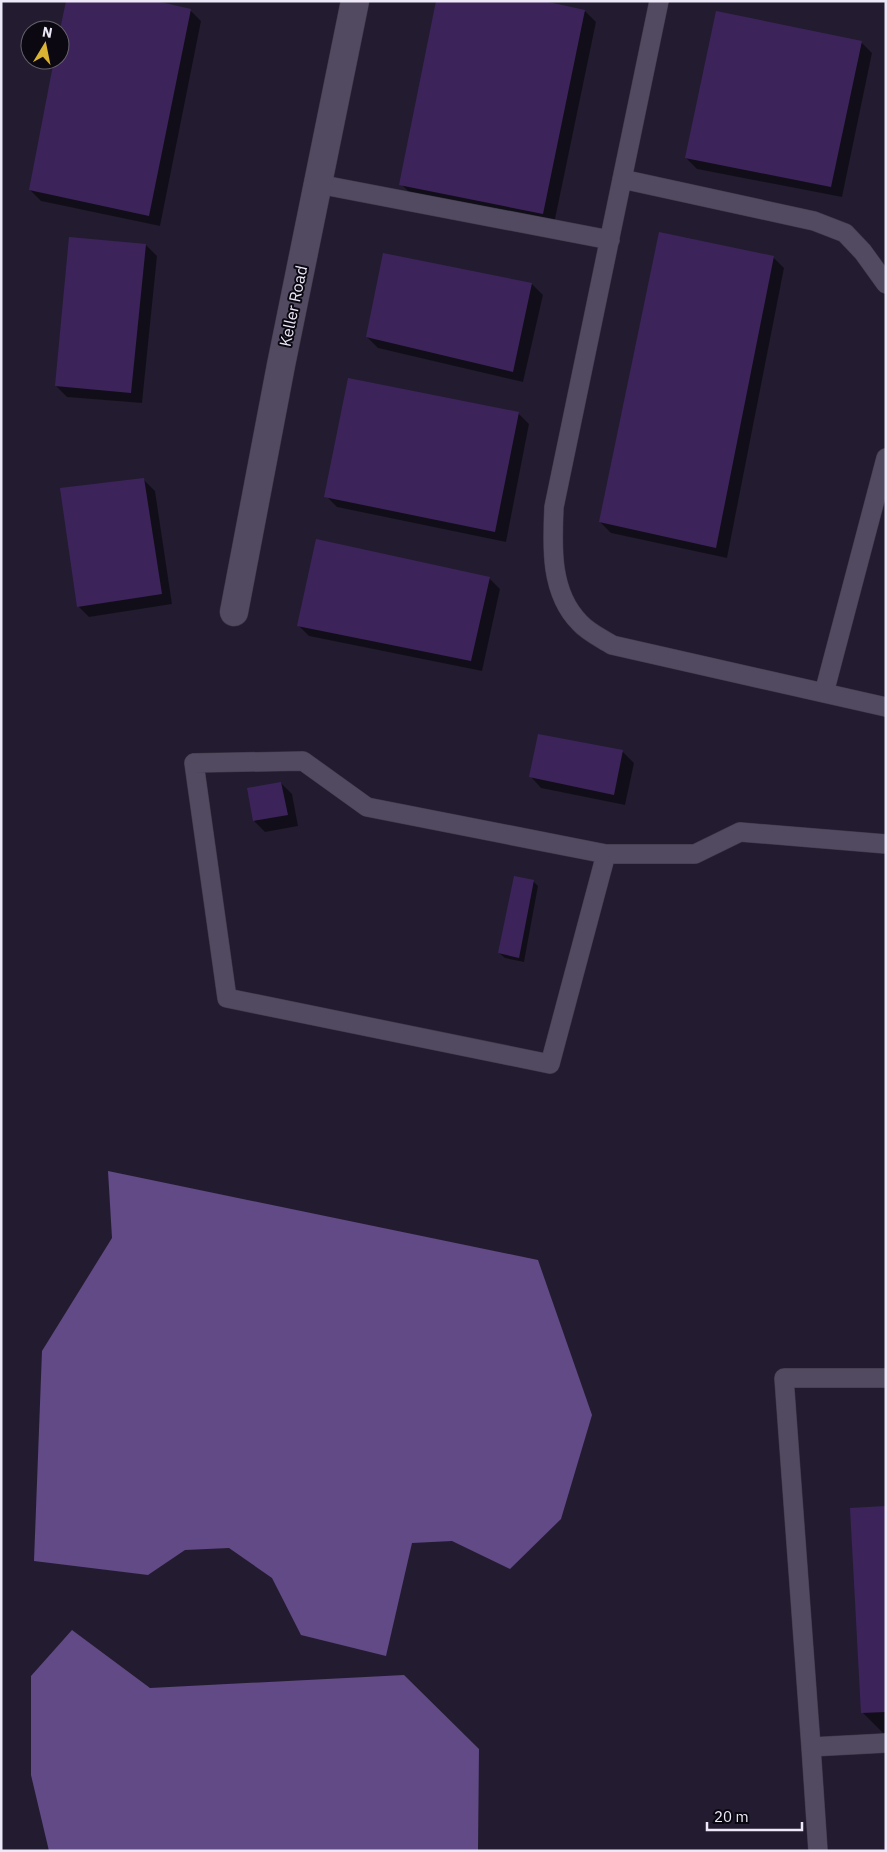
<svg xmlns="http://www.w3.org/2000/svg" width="887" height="1852" viewBox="0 0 887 1852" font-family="'IBM Plex Sans',sans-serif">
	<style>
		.forest { fill: #614a85 }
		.shadow { fill: #0007 }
		.building { fill: #3c245b }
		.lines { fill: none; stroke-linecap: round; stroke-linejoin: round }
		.service-casing { stroke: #3e3849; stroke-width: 20 }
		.minor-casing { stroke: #3e3849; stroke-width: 29 }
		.service { stroke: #524a61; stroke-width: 19 }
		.minor { stroke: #524a61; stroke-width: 28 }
		.labels { text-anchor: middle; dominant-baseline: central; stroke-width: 4; stroke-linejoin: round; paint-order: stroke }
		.street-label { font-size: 16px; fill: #eee9f8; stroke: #0b0811 }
	</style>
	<rect width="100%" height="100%" fill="#231c30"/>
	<path class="forest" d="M108,1171L538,1260L592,1415L561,1519L510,1569L452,1541L412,1543L386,1656L301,1635L272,1578L229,1548L185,1550L148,1575L34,1561L42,1351L112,1238Z
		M72,1630L150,1688L404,1675L479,1749L478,1851H49L31,1775V1676Z"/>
	<path class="shadow" d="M190,10L201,21L160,226L41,201L30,190L56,60H60V37Z
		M585,11L596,22L554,224L412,195L401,184Z
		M861,42L872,53L842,197L697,169L686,158Z
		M70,238L146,245L157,256L142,403L67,397L56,386Z
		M773,257L784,268L727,558L611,533L600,522Z
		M532,284L543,295L523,382L378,348L367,337Z
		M518,413L529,424L506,542L337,507L326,496Z
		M144,480L155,491L172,604L89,617L78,606Z
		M489,578L500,589L482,671L309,636L298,625Z
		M539,736L623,752L634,763L625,805L541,788L531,777Z
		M281,783L292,794L298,826L265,832L254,821L248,789Z
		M533,881L538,886L524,962L505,958L499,953Z
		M886,1507V1733H883L863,1713Z"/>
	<path class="building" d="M66,1H156L191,9L149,216L29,190L54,60H60V30Z
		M436,1H544L585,10L543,214L399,185Z
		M716,11L862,41L831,187L685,158Z
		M659,232L774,256L716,548L599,522Z
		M69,237L146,244L131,393L55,386Z
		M383,253L532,283L513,372L366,337Z
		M348,378L519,412L495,532L324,497Z
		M144,478L162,594L77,607L60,488Z
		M316,539L490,577L471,661L297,626Z
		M538,734L623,750L614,795L529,777Z
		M281,782L288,815L253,821L247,788Z
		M514,876L534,880L519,958L498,953Z
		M886,1506V1712L861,1713L850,1508Z"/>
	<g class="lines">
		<g class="service-casing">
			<path id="service" d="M659,1L554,507C552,547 550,593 580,623C588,632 601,638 612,645L886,707
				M622,179L814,221L845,233L863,252L886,284
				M318,184L610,240
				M824,693L886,458
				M606,854L550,1064L227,998L194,763L303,761L367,807L606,854H695L740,832L886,844
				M886,1378H784L811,1747L886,1743
				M811,1747L818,1851"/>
		</g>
		<g class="minor-casing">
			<path id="minor" d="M234,612L281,365L355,1"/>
		</g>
		<use href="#service" class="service"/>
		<use href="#minor" class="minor"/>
	</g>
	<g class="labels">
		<g class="street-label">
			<text transform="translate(293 306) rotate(-78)">Keller Road</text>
		</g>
	</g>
	<rect width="887" height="1852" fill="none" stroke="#eee9f8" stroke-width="5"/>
	<g transform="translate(45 45) rotate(10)"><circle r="24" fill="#0b0811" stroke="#66626d"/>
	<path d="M0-4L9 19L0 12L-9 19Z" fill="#dab333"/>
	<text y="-8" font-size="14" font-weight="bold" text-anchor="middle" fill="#eee9f8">N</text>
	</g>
	<path d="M707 1822v8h95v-8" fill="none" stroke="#eee9f8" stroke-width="2.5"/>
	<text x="714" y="1822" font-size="15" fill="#eee9f8" stroke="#0b0811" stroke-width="4" paint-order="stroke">20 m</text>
</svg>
